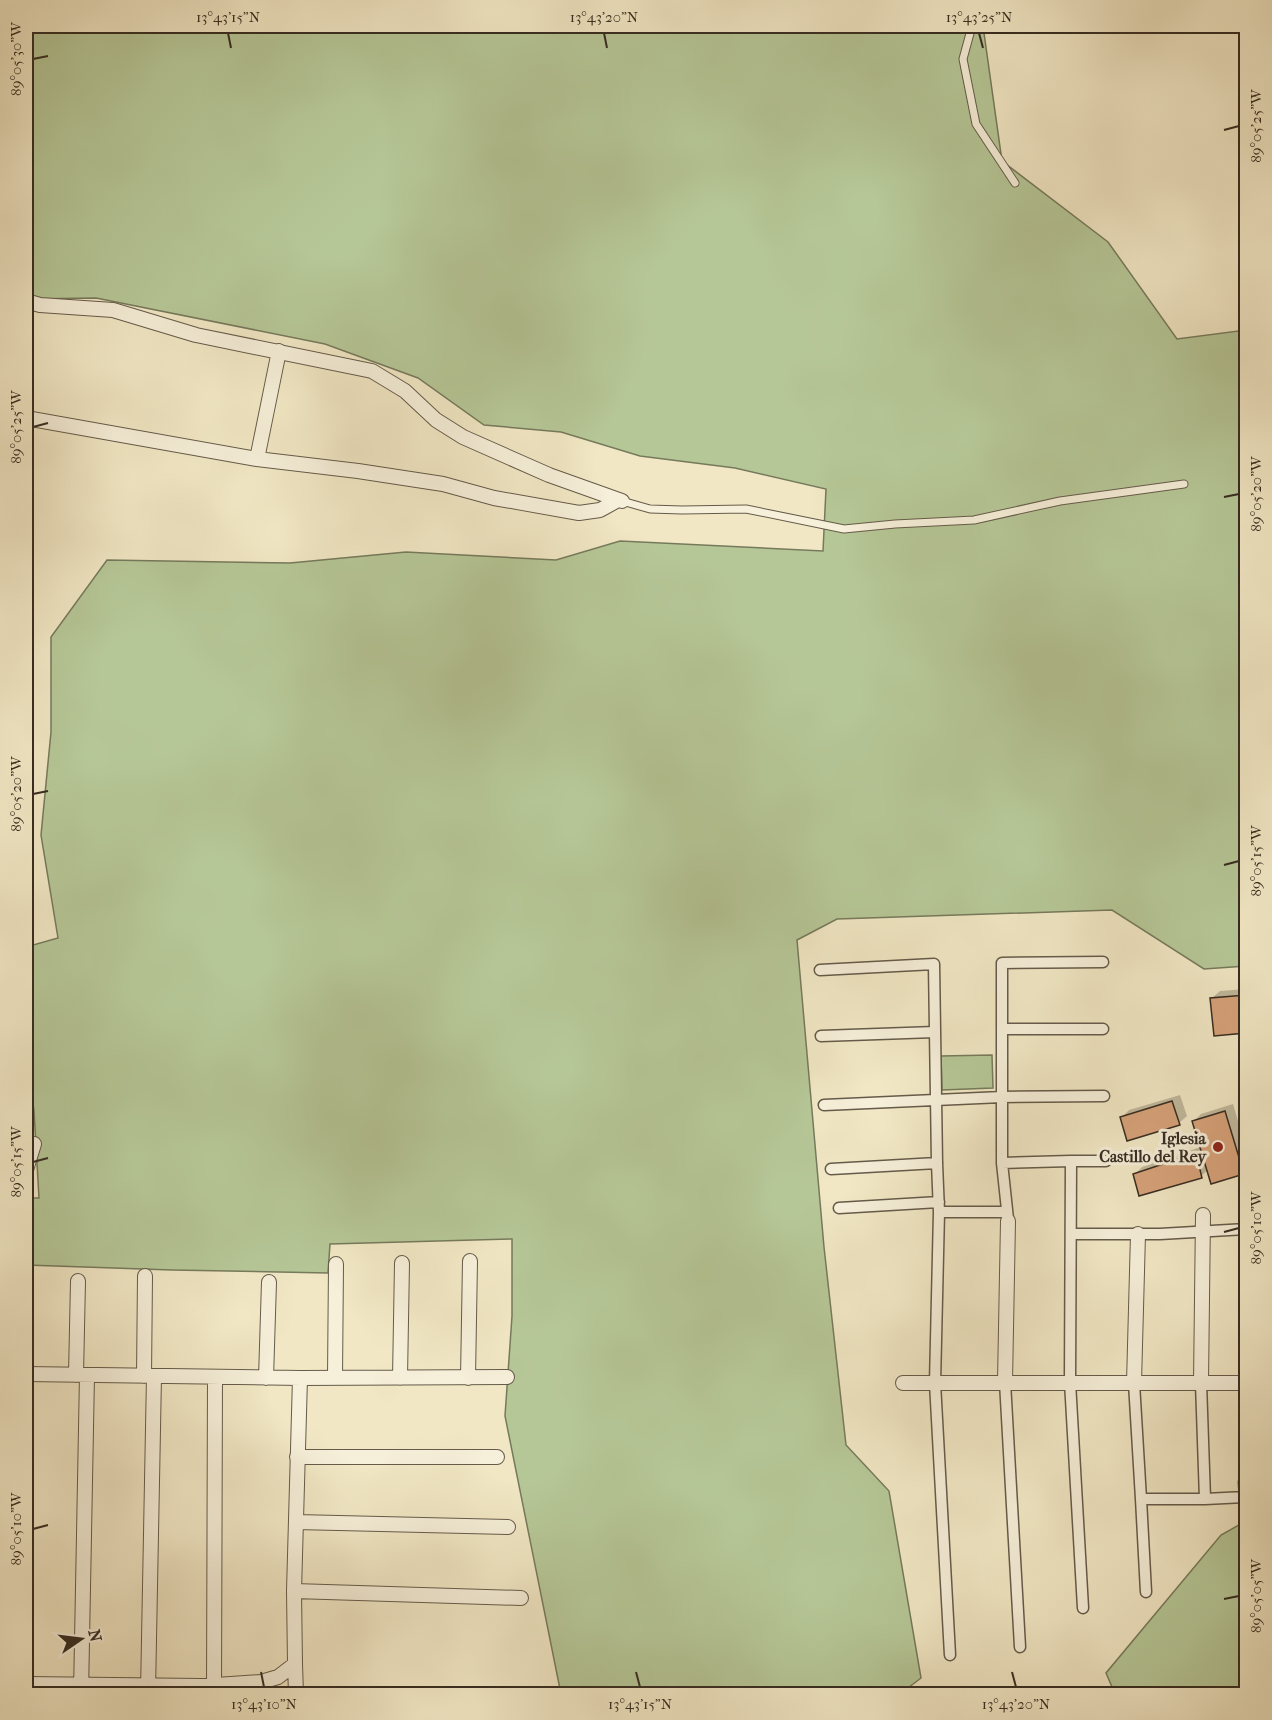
<svg xmlns="http://www.w3.org/2000/svg" width="1272" height="1720" viewBox="0 0 1272 1720" font-family="'IM FELL French Canon',serif">
	<style>
		.green { fill: #b6c797; stroke: #767a5c; stroke-width: 1.5 }
		.shadow { fill: #0003 }
		.building { fill: #d7a27a; stroke: #362c21; stroke-width: 1.5 }
		.lines { fill: none; stroke-linecap: round; stroke-linejoin: round }
		.service-casing { stroke: #655b4a; stroke-width: 9 }
		.pedestrian-casing { stroke: #655b4a; stroke-width: 13 }
		.minor-casing { stroke: #655b4a; stroke-width: 16 }
		.service { stroke: #f6efd9; stroke-width: 7 }
		.pedestrian { stroke: #f6efd9; stroke-width: 10 }
		.minor { stroke: #f6efd9; stroke-width: 14 }
		.ticks { fill: none; stroke: #362c21; stroke-width: 2 }
		.poi-dot { fill: #8f2418; stroke: #f6efd9; stroke-width: 2 }
		.labels { text-anchor: middle; dominant-baseline: central; stroke-width: 6; stroke-linejoin: round; paint-order: stroke }
		.poi-label { font-size: 16px; font-weight: bold; fill: #362c21; stroke: #f6efd9; text-anchor: end }
		.neatline { fill: none; stroke: #362c21; stroke-width: 2 }
		.ticks-label { font-size: 15px; text-anchor: middle; fill: #362c21 }
	</style>
	<rect width="100%" height="100%" fill="#f1e7c4"/>
	<filter id="stains"><feTurbulence type="fractalNoise" baseFrequency=".00333" numOctaves="4"/><feColorMatrix values="0 0 0 0 .2 0 0 0 0 .09 0 0 0 0 .02 0 0 0 .5 -.17"/></filter>
	<radialGradient id="worn" r=".72"><stop offset=".6" stop-color="#630" stop-opacity="0"/><stop offset="1" stop-color="#630" stop-opacity=".3"/></radialGradient>
	<path class="green" d="M26,26H983L1002,161L1108,242L1177,339L1246,330V966L1204,969L1112,910L837,919L797,940L824,1247L846,1445L889,1491L921,1678L900,1694H561L505,1416L512,1316V1239L330,1244L328,1273L172,1270L26,1265V1198H39L34,1111L26,1052V947L58,938L41,835L51,732V637L107,560L290,563L406,552L556,560L620,541L823,551L826,489L735,468L640,456L561,432L484,425L418,378L325,344L96,298L26,299V160L31,155L26,131Z
		M992,1055L993,1088L942,1090L941,1056Z
		M1246,1521V1694H1115L1106,1673L1221,1535Z"/>
	<path class="shadow" d="M1246,989V1032L1216,1034L1212,998L1220,991Z
		M1180,1095L1187,1116L1179,1123L1121,1118L1129,1110Z
		M1233,1104L1246,1149V1170L1244,1173L1208,1170L1201,1176L1135,1174L1142,1167L1201,1147L1194,1121L1201,1114Z"/>
	<path class="building" d="M1246,995V1033L1214,1036L1210,998Z
		M1172,1101L1180,1125L1127,1141L1120,1117Z
		M1225,1111L1244,1174L1211,1184L1192,1121Z
		M1196,1153L1202,1178L1139,1196L1133,1174Z"/>
	<g class="lines">
		<g class="service-casing">
			<path id="service" d="M972,26L963,59L976,124L1015,183
				M622,501L650,509L682,510L746,509L844,529L895,524L974,520L1060,501L1184,484"/>
		</g>
		<g class="pedestrian-casing">
			<path id="pedestrian" d="M820,970L934,964L937,1163L939,1212L935,1383L950,1655
				M1002,1029H1103
				M821,1036L935,1032
				M824,1105L1002,1097L1104,1096
				M1071,1161H1106
				M1002,1163L1008,1219
				M831,1169L937,1163
				M839,1208L939,1202
				M939,1212H1007
				M1071,1234H1160L1246,1229
				M1005,1382L1020,1647
				M1134,1383L1141,1499
				M1205,1499L1245,1497L1244,1482H1246
				M1146,1592L1141,1499H1205L1201,1383
				M1083,1608L1070,1382L1071,1161L1002,1163V963L1103,962"/>
		</g>
		<g class="minor-casing">
			<path id="minor" d="M26,301L40,305L113,310L196,335L372,371L405,391L436,420L463,437L549,475L622,501
				M26,418L257,459L358,471L443,484L494,498L579,513L600,510L618,500
				M257,459L279,351
				M26,1170L34,1144
				M26,1374L300,1378L507,1377
				M76,1375L78,1281
				M144,1376L145,1276
				M266,1378L269,1282
				M335,1378L336,1264
				M400,1378L402,1263
				M468,1378L470,1261
				M1005,1382L1008,1221
				M903,1383H1246
				M1134,1383L1138,1234
				M1201,1383L1203,1215
				M297,1457H497
				M296,1522L508,1527
				M294,1591L521,1598
				M295,1664L296,1694
				M26,1684L201,1686L261,1682L278,1677L295,1664L294,1591L300,1378
				M148,1692L154,1376
				M214,1693L215,1377
				M81,1694L87,1375"/>
		</g>
		<use href="#service" class="service"/>
		<use href="#pedestrian" class="pedestrian"/>
		<use href="#minor" class="minor"/>
	</g>
	<path class="ticks" d="M228,33L231,48M604,33L607,48M979,33L983,48M33,59L48,56M1224,130L1239,126M33,427L48,423M1224,497L1239,494M33,794L48,791M1224,865L1239,861M33,1162L48,1158M1224,1232L1239,1228M33,1529L48,1525M1224,1599L1239,1596M261,1672L264,1687M636,1672L640,1687M1012,1672L1016,1687"/>
	<circle class="poi-dot" cx="1218" cy="1147" r="6"/>
	<g class="labels">
		<g class="poi-label">
			<text x="1206" y="1138">Iglesia<tspan x="1206" dy="18">Castillo del Rey</tspan></text>
		</g>
	</g>
	<rect width="1272" height="1720" fill="none" stroke="#f1e7c4" stroke-width="66"/>
	<g transform="translate(81 1639) rotate(76)" stroke="#f6efd9" stroke-width="4.5" paint-order="stroke">
	<path d="M0-4.5L10 22L0 15L-10 22Z" fill="#362c21"/>
	<text y="-9" font-size="16" font-weight="bold" text-anchor="middle" fill="#362c21">N</text>
	</g>
	<rect x="33" y="33" width="1206" height="1654" class="neatline"/>
	<g class="ticks-label">
		<text x="228" y="22">13°43'15"N</text>
		<text x="604" y="22">13°43'20"N</text>
		<text x="979" y="22">13°43'25"N</text>
		<text transform="translate(16 59) rotate(-90)" y="5">89°05'30"W</text>
		<text transform="translate(1256 126) rotate(-90)" y="5">89°05'25"W</text>
		<text transform="translate(16 427) rotate(-90)" y="5">89°05'25"W</text>
		<text transform="translate(1256 494) rotate(-90)" y="5">89°05'20"W</text>
		<text transform="translate(16 794) rotate(-90)" y="5">89°05'20"W</text>
		<text transform="translate(1256 861) rotate(-90)" y="5">89°05'15"W</text>
		<text transform="translate(16 1162) rotate(-90)" y="5">89°05'15"W</text>
		<text transform="translate(1256 1228) rotate(-90)" y="5">89°05'10"W</text>
		<text transform="translate(16 1529) rotate(-90)" y="5">89°05'10"W</text>
		<text transform="translate(1256 1596) rotate(-90)" y="5">89°05'05"W</text>
		<text x="264" y="1709">13°43'10"N</text>
		<text x="640" y="1709">13°43'15"N</text>
		<text x="1016" y="1709">13°43'20"N</text>
	</g>
	<rect width="100%" height="100%" filter="url(#stains)"/>
	<rect width="100%" height="100%" fill="url(#worn)"/>
</svg>
